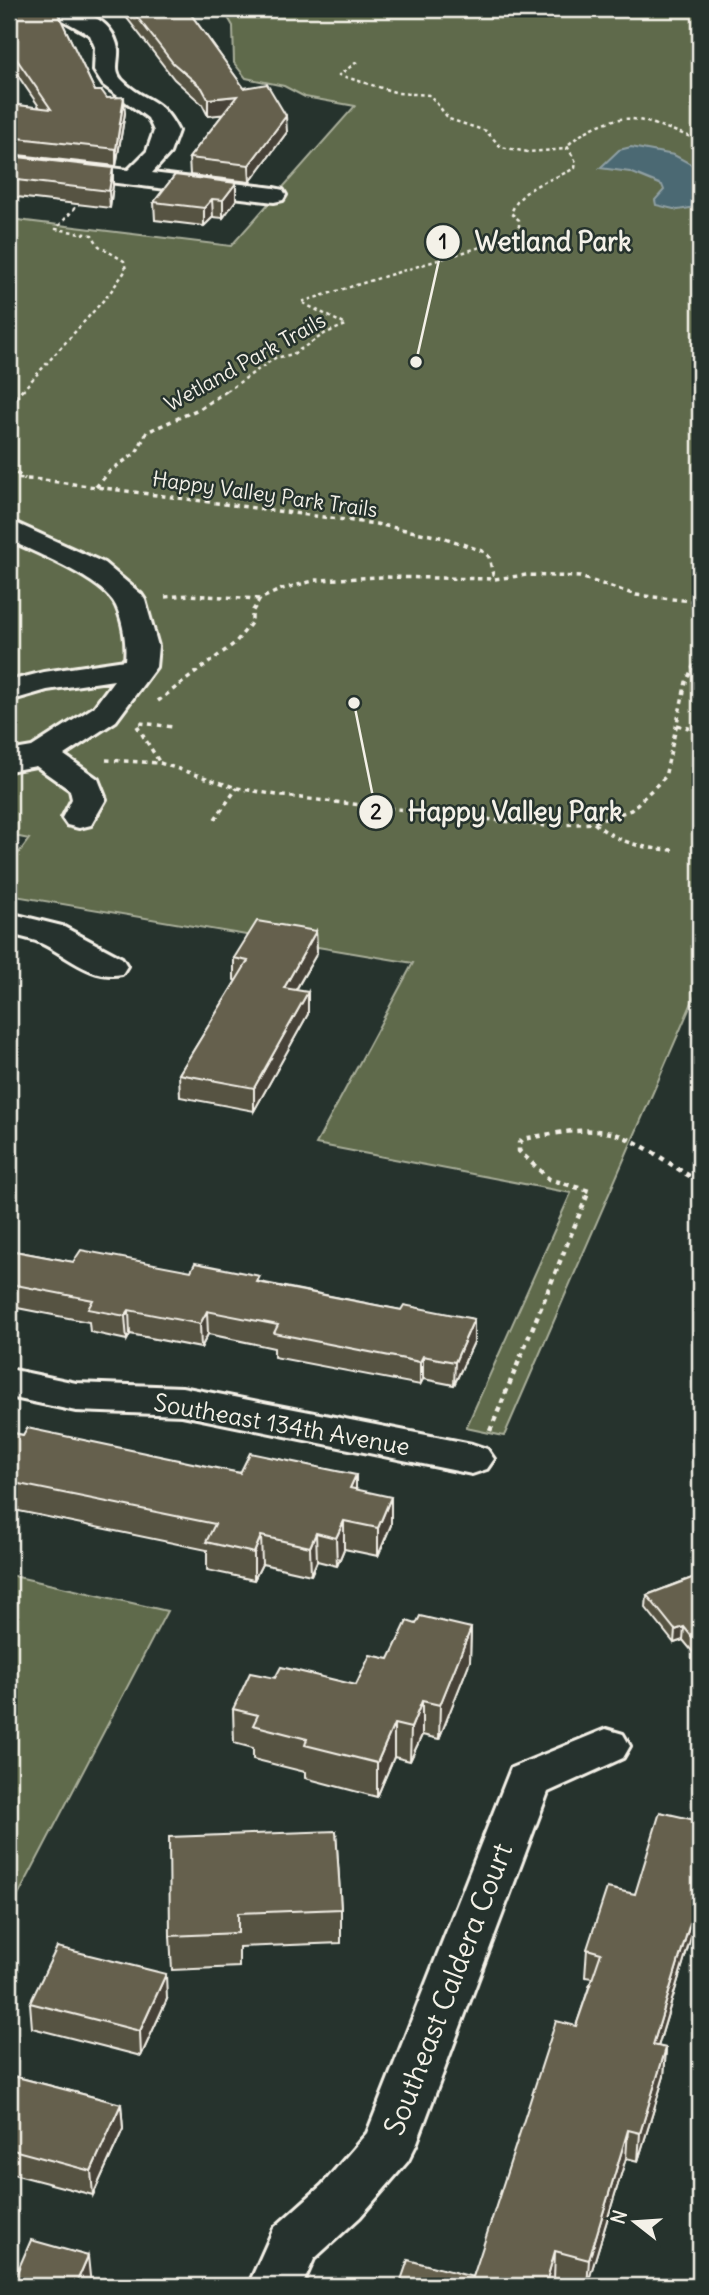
<svg xmlns="http://www.w3.org/2000/svg" width="709" height="2295" viewBox="0 0 709 2295" font-family="Delius,sans-serif">
	<style>
		.green { fill: #5e6a4b; stroke: #a9ae9a; stroke-width: 2 }
		.water { fill: #4c6973; stroke: #8f9fa2; stroke-width: 2 }
		.lines { fill: none; stroke-linecap: round; stroke-linejoin: round }
		.minor-casing { stroke: #f4f1e8; stroke-width: 6 }
		.path-far2 { stroke: #f4f1e8; stroke-width: 2.5; stroke-dasharray: 3.5 3.5; stroke-linecap: butt }
		.path-far1 { stroke: #f4f1e8; stroke-width: 3.5; stroke-dasharray: 4.5 4.5; stroke-linecap: butt }
		.path { stroke: #f4f1e8; stroke-width: 4.5; stroke-dasharray: 5 5; stroke-linecap: butt }
		.minor { fill: #26332d; fill-rule: evenodd }
		.wall { fill: #575343; stroke: #f4f1e8; stroke-width: 2 }
		.shaded-wall { fill: #474337; stroke: #f4f1e8; stroke-width: 2 }
		.building { fill: #65604e; stroke: #f4f1e8; stroke-width: 2 }
		.labels { text-anchor: middle; dominant-baseline: central; stroke-width: 5; stroke-linejoin: round; paint-order: stroke }
		.far-street-label { font-size: 21px; fill: #f4f1e8; stroke: #26332d }
		.street-label { font-size: 24px; fill: #f4f1e8; stroke: #26332d }
		.near-street-label { font-size: 28px; fill: #f4f1e8; stroke: #26332d }
		.leader { fill: none; stroke: #f4f1e8; stroke-width: 2.5 }
		.callout-dot { fill: #f4f1e8; stroke: #26332d; stroke-width: 2.5 }
		.mark-label { font-size: 21px; text-anchor: middle; font-weight: bold; fill: #111 }
		.callout-label { font-size: 26px; text-anchor: middle; font-weight: bold; fill: #f4f1e8; stroke: #26332d; stroke-width: 5; stroke-linejoin: round; paint-order: stroke }
	</style>
	<rect width="100%" height="100%" fill="#26332d"/>
	<filter id="ink" filterUnits="userSpaceOnUse"><feTurbulence type="fractalNoise" baseFrequency=".0143" numOctaves="2"/><feDisplacementMap in="SourceGraphic" scale="14" xChannelSelector="R" yChannelSelector="G"/><feConvolveMatrix kernelMatrix="1 2 1 2 8 2 1 2 1" color-interpolation-filters="sRGB"/></filter>
	<g filter="url(#ink)">
		<path class="green" d="M223,9H700V984L504,1436L466,1428L571,1193L316,1144L413,963L9,895V866L29,839L9,835V219L231,246L355,106L305,97L284,86L246,78L234,63L233,26Z
			M9,1575L167,1611L9,1913Z"/>
		<path class="water" d="M631,147L674,155L700,169V202L696,207L678,210L656,205L655,200L664,190L662,185L630,172L600,168L619,150Z"/>
		<g class="lines">
			<g class="minor-casing">
				<path id="minor" d="M49,9C77,8 112,15 118,49C119,61 113,71 122,80C146,104 160,95 178,131L170,153L152,173L274,188L283,190L286,195L283,200L274,202L9,170V156L128,170L147,151L154,131L148,118L103,85L94,71L95,47L90,35L52,14Z
					M9,520L104,563L141,594L145,600L158,646L156,667L116,721L64,755L98,779L106,799L91,825L79,828L67,825L62,818L72,799L70,790L36,766L9,771V751L32,747L94,707L114,680L47,690L9,701V681L44,672L125,660C127,643 123,621 116,606C105,580 34,552 9,540Z
					M9,913L62,926L122,958L127,966L122,974C90,981 64,952 36,941C27,938 18,936 9,934Z
					M9,1369L76,1383L182,1387L472,1444L487,1449L494,1459L487,1469L472,1474L182,1415L76,1411L9,1397Z
					M606,1729L623,1734L630,1746L623,1758L548,1792L416,2145L408,2161L360,2217L314,2259L302,2286H248L274,2228L322,2185L367,2133L511,1768Z"/>
			</g>
			<path class="path-far2" d="M357,62L339,75L398,93L430,95L449,119L486,131L501,147L528,152L567,149
				M22,391L109,294L126,270L124,261L99,246L92,235L56,229L82,200
				M227,391L275,358L293,354L326,333L346,325L301,302L510,238L519,226V220L511,213C523,184 550,182 575,168L576,162L567,146C581,132 610,116 632,119C654,122 678,133 700,140"/>
			<path class="path-far1" d="M9,405L23,389
				M9,468L25,479
				M9,478L43,480L376,524L445,538L485,552L489,557L494,579
				M96,487L111,470L136,453L147,432L201,408L229,389
				M165,597L189,595L260,599
				M158,701L235,643L252,622V612L260,599L282,589L317,580L381,577L494,579L527,575L580,577L636,595L700,602
				M140,723L174,727
				M677,725L700,731
				M137,726L160,763
				M106,760L160,763L237,788L283,796L546,826L593,823L631,810L665,777L686,682L700,652
				M215,819L237,788
				M594,823C617,842 643,849 673,850"/>
			<path class="path" d="M490,1431L589,1191L549,1179L519,1151V1143L523,1139C552,1134 585,1126 615,1134C645,1143 672,1167 700,1182"/>
			<use href="#minor" class="minor"/>
		</g>
		<path class="wall" d="M9,9L62,22L95,91L107,98L125,113L116,166L9,154V104L40,108L14,70L9,65Z
			M76,9H113L94,14Z
			M120,9H187L244,88L287,132L250,182L190,175L189,158L223,114L208,116L202,104L174,79Z
			M9,156L113,168V185L110,208L9,196Z
			M175,175L236,200L223,218L213,217L204,226L155,220L154,202Z
			M316,931L317,953L296,990L308,1014L254,1111L180,1097L179,1074L236,981L234,980V958Z
			M9,1250L73,1262L191,1271L260,1282L401,1310L474,1319V1342L454,1385L423,1379L420,1385L274,1357V1348L208,1334L201,1348L130,1334L127,1340L90,1332L89,1322L12,1307L9,1313Z
			M9,1432L23,1435L240,1473L356,1489L391,1525L378,1556L344,1549L337,1566L317,1561L311,1575L262,1564L254,1580L207,1570V1550L9,1509Z
			M700,1575V1654L696,1656L683,1640L674,1643L646,1608L647,1595Z
			M416,1624L471,1628L470,1661L439,1739L422,1735L410,1761L394,1757L377,1797L305,1778V1772L253,1759V1748L234,1743L233,1709L275,1678L356,1685L389,1659Z
			M700,1802V1918L697,1917L658,2047L666,2048L664,2076L638,2161L626,2158L587,2286H582L554,2279L552,2286H399L473,2277L576,2026L592,1978L585,1977L587,1949L635,1894L695,1820Z
			M336,1831L341,1909V1943L239,1947V1967L172,1970L170,1936Z
			M167,1999L141,2056L32,2028L30,2003Z
			M9,2075L121,2104L123,2129L93,2195L9,2173Z"/>
		<path class="shaded-wall" d="M56,9H61L62,23Z
			M93,9H113L94,14Z
			M237,96L238,113L208,116V99Z
			M124,97L125,113L116,166V149Z
			M286,116L287,132L250,182L249,165Z
			M113,168V185L110,208L109,191Z
			M236,183V200L223,218V200Z
			M212,199L213,217L204,226V208Z
			M316,931L317,953L284,1010V988Z
			M308,992V1014L254,1111V1088Z
			M11,1284L12,1307L9,1313V1286Z
			M129,1310L130,1334L127,1340L125,1316Z
			M207,1311L208,1334L201,1348L200,1324Z
			M474,1319V1342L454,1385L455,1362Z
			M423,1356V1379L420,1385V1362Z
			M356,1475V1503L350,1488Z
			M391,1497V1525L378,1556V1528Z
			M344,1521V1549L337,1566L336,1538Z
			M316,1533L317,1561L311,1575L310,1547Z
			M261,1536L262,1564L254,1580V1553Z
			M684,1627L683,1640L674,1643L675,1630Z
			M471,1628L470,1661L439,1739L440,1705Z
			M700,1642V1654L696,1656L697,1643Z
			M422,1701V1735L410,1761L411,1728Z
			M394,1724V1757L377,1797V1763Z
			M700,1890L697,1917L650,2073L653,2045Z
			M166,1974L167,1999L141,2056L140,2031Z
			M666,2048L664,2076L638,2161L640,2133Z
			M121,2104L123,2129L93,2195L91,2171Z
			M628,2130L626,2158L587,2286L589,2260Z
			M555,2251L554,2279L552,2286H545Z
			M88,2256L91,2286H75Z"/>
		<path class="building" d="M9,9H56L95,91H102L107,98L124,97L116,149L9,137V104L51,109L13,54L9,50Z
			M131,9H187L244,88L267,84L286,116L249,165L189,158L237,96L208,99L202,88L173,63Z
			M9,156L113,168L109,191L9,179Z
			M175,175L236,183L223,200L212,199L204,208L154,202Z
			M257,921L316,931L284,988L308,992L254,1088L179,1074L248,961L234,958Z
			M9,1250L73,1262L81,1250L191,1271L195,1263L260,1276L257,1282L401,1310L404,1305L474,1319L455,1362L423,1356L420,1362L274,1333L278,1325L207,1311L200,1324L129,1310L125,1316L88,1309L93,1300L11,1284L9,1286Z
			M27,1428L240,1473L250,1453L356,1475L350,1488L391,1497L378,1528L344,1521L336,1538L316,1533L310,1547L261,1536L254,1553L206,1542L215,1524L9,1482V1432L23,1435Z
			M700,1575V1642L697,1643L684,1627L675,1630L647,1595Z
			M420,1616L471,1628L440,1705L422,1701L411,1728L394,1724L377,1763L305,1745L307,1739L253,1725L258,1715L233,1709L250,1673L275,1678L281,1667L356,1685L370,1655L389,1659L407,1621L416,1624Z
			M700,1802V1890L653,2045L666,2048L640,2133L628,2130L589,2260L555,2251L545,2286H399L408,2260L473,2277L556,2021L576,2026L601,1953L587,1949L607,1888L635,1894L660,1812L695,1820Z
			M336,1831L341,1909L238,1913V1933L170,1936L169,1837Z
			M57,1947L166,1974L140,2031L30,2003Z
			M9,2075L121,2104L91,2171L9,2149Z
			M31,2240L88,2256L75,2286H11Z"/>
	</g>
	<g class="labels">
		<g class="far-street-label">
			<text transform="translate(245 362) rotate(-29)">Wetland Park Trails</text>
			<text transform="translate(265 494) rotate(8)">Happy Valley Park Trails</text>
		</g>
		<g class="street-label">
			<text transform="translate(282 1424) rotate(10)">Southeast 134th Avenue</text>
		</g>
		<g class="near-street-label">
			<text transform="translate(448 1989) rotate(-69)">Southeast Caldera Court</text>
		</g>
	</g>
	<path class="leader" d="M416 362L443 242M354 703L376 812"/>
	<g class="callout-dot">
		<circle cx="416" cy="362" r="7"/>
		<circle cx="354" cy="703" r="7"/>
		<circle cx="443" cy="242" r="18"/>
		<circle cx="376" cy="812" r="18"/>
	</g>
	<g class="mark-label">
		<text x="443" y="249">1</text>
		<text x="376" y="819">2</text>
	</g>
	<g class="callout-label">
		<text x="553" y="251">Wetland Park</text>
		<text x="515" y="821">Happy Valley Park</text>
	</g>
	<rect width="709" height="2295" fill="none" stroke="#26332d" stroke-width="35"/>
	<rect x="18" y="18" width="674" height="2260" fill="none" stroke="#f4f1e8" stroke-width="2.5" filter="url(#ink)"/>
	<g transform="translate(635 2222) rotate(287)" stroke="#26332d" stroke-width="5" paint-order="stroke">
	<path d="M0-5L12 26L0 18L-12 26Z" fill="#f4f1e8"/>
	<text y="-10" font-size="19" font-weight="bold" text-anchor="middle" fill="#f4f1e8">N</text>
	</g>
</svg>
